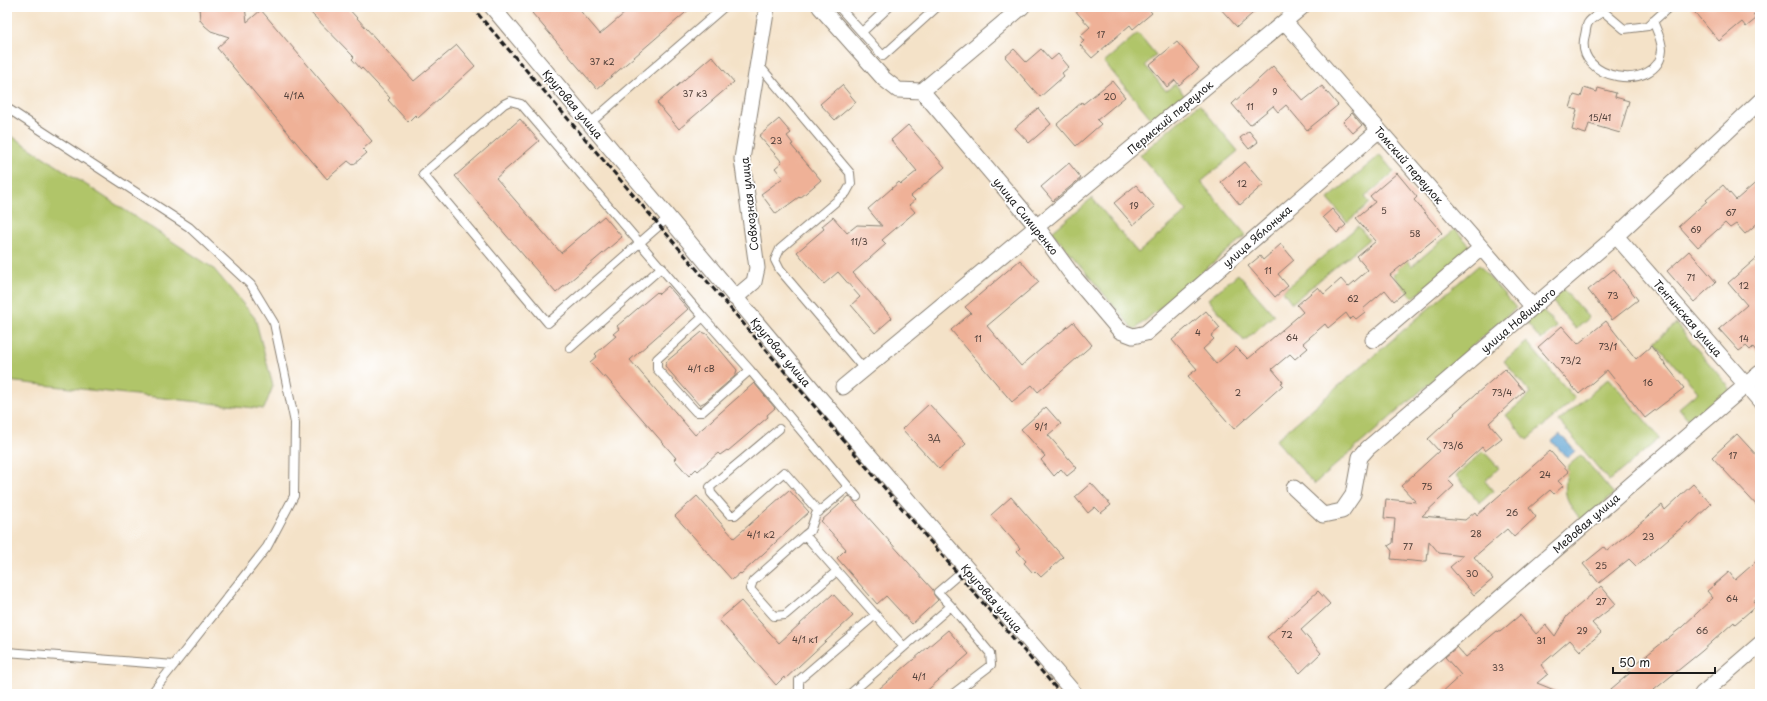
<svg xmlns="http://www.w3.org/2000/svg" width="1767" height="701" viewBox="0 0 1767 701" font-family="'Playpen Sans',sans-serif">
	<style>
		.green { fill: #b0c569; stroke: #667042 }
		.water { fill: #5ba2d1; stroke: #3c5f76 }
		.building { fill: #efb197 }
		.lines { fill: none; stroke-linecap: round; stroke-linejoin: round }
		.lane-casing { stroke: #887f72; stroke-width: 10 }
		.street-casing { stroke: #887f72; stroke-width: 17 }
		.lane { stroke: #fff; stroke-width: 8 }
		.street { stroke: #fff; stroke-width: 15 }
		.rail { stroke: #1c1c1c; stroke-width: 3; stroke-dasharray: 6 3; stroke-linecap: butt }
		.labels { text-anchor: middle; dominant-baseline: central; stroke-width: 3.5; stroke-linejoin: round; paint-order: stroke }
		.number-label { font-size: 9px; fill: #51413b }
		.street-label { font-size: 11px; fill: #1c1c1c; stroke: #fff }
	</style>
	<rect width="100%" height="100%" fill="#fff"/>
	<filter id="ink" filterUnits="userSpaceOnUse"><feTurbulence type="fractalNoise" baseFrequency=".025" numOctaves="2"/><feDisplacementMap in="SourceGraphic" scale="8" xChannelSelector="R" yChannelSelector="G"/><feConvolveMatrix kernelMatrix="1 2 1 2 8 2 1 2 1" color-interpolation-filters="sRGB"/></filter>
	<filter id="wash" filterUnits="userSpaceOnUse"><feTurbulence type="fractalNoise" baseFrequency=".012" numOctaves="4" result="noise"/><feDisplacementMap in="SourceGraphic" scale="16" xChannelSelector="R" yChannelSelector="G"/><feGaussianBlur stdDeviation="0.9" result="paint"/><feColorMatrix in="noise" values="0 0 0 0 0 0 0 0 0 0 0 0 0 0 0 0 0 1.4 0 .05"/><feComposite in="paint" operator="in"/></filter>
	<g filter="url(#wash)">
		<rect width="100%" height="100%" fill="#f4e2c8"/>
		<path class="green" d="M1138,33L1156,55L1145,65L1166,91L1175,84L1186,97L1155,123L1104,62Z
			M1199,104L1238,151L1201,182L1246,235L1134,330L1052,232L1092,198L1138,253L1187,211L1140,155Z
			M7,133L213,268L255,318L273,386L264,409L7,381Z
			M1380,155L1394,172L1365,197L1370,203L1347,222L1328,199Z
			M1358,226L1369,239L1292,303L1283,291Z
			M1455,229L1472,248L1413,298L1393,275L1398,270L1377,245L1387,236L1412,266Z
			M1479,265L1516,308L1314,484L1276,440Z
			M1238,274L1274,315L1244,341L1208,299Z
			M1563,289L1589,318L1576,329L1551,300Z
			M1542,309L1557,327L1541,340L1526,322Z
			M1676,324L1728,386L1730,392L1694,426L1679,408L1698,392L1655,341Z
			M1527,342L1575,399L1527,440L1506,415L1531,394L1504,361Z
			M1609,378L1660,438L1609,481L1559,421Z
			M1483,451L1499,468L1485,481L1493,491L1480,503L1456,476Z
			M1581,455L1614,494L1582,521C1564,498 1563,495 1568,466Z"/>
		<path class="water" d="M1560,434L1575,451L1567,458L1552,441Z"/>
		<g id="blocks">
			<path class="building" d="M199,7H245L247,22L261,10L372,141L363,149L367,153L353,165L348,161L327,179L217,48L229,37L211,31L205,26L200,20Z
				M305,7H347L414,81L457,45L475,66L418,118L415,115L408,122L388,100L390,98L362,68L361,69L352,59L354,57Z
				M539,7H577L600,34L632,7H692L597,89L532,13Z
				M1072,7H1147L1152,13L1133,29L1130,25L1092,58L1080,45L1084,41L1080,36L1090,27Z
				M1219,7H1260L1237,27Z
				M1690,7H1760V9L1753,15L1756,19L1746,27L1742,22L1719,41Z
				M1177,42L1199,68L1179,85L1175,80L1167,87L1149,65Z
				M1014,49L1026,62L1041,49L1051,60L1058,54L1069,67L1062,73L1064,76L1040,97L1005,57Z
				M712,56L734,82L679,129L657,103Z
				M1273,66L1303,101L1322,86L1338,105L1307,130L1286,105L1278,112L1273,106L1250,125L1232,104Z
				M1112,81L1125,97L1097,120L1101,124L1076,146L1057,124L1082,102L1083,104Z
				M842,85L856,102L835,120L820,104Z
				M1584,88L1597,92L1598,88L1616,93L1615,97L1629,101L1620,133L1589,124L1586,134L1572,130L1577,110L1570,108L1574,95L1581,97Z
				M1038,108L1051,124L1029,143L1015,128Z
				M1352,113L1362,125L1353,133L1343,122Z
				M520,119L539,141L496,178L561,253L604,216L622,237L556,293L455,176Z
				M779,119L791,133L787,136L793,144L791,145L821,180L800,198L799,197L776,214L761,194L783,178L775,168L782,162L759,136Z
				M908,125L945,167L911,196L915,200L909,205L915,212L882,240L886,244L853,273L892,318L875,333L851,305L860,297L838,272L824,284L797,252L824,229L822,226L833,217L847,233L857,225L882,226L868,209L899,182L901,184L917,171L891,140Z
				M1249,131L1258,142L1249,149L1240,138Z
				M1245,162L1264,184L1240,205L1221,182Z
				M1069,163L1081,178L1053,201L1041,187Z
				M1397,173L1417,197L1414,200L1442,233L1390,275L1405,292L1394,301L1385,290L1363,309L1365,312L1356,319L1353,316L1350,319L1346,313L1328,328L1325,324L1303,343L1308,348L1295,359L1290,354L1272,369L1283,382L1281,383L1283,385L1234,429L1188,376L1197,369L1172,340L1206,311L1220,328L1211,336L1214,339L1203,349L1216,364L1236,347L1248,359L1303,312L1297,305L1318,287L1324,294L1341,279L1348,287L1368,270L1357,257L1376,241L1356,218L1375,202L1370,196Z
				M1760,179V221L1745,234L1736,224L1730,228L1725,223L1698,247L1679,226L1707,201L1706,200L1723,185L1736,200Z
				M1136,185L1155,207L1133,225L1114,203Z
				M1332,209L1346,225L1337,233L1323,217Z
				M1281,244L1294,260L1278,274L1288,286L1275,297L1248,266L1260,256L1263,260Z
				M1689,251L1716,282L1694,302L1667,271Z
				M1760,255V356L1753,347L1750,350L1746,346L1739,351L1719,329L1747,305L1728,283Z
				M1020,260L1039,282L987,326L1021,366L1073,322L1092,345L1038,392L1032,385L1012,402L951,330L971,313L965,307Z
				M1614,269L1638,300L1612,320L1588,290Z
				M668,286L688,309L630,360L695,435L754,383L775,408L767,415L768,417L728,451L727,450L720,455L718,453L698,471L696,469L689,476L674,459L676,458L605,376L604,378L590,362L597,356L595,354L616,336L613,334L619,329L617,326L657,292L659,294Z
				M1606,321L1636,359L1651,346L1684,388L1645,418L1607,370L1579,394L1538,347L1562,326L1578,344Z
				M702,332L707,334L737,370L735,376L705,402L699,405L665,366L667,361Z
				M1505,369L1524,391L1489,423L1502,438L1485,451L1482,447L1447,479L1454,486L1422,516L1465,520L1475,512L1477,515L1550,451L1569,472L1558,481L1563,486L1554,494L1550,490L1529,508L1536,517L1514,537L1507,529L1474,557L1493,579L1474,595L1450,567L1463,556L1439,553L1429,541L1427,561H1424L1423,562L1391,559L1392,551L1388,546L1393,543L1395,519L1384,518L1386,499L1416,502L1401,486L1439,451L1428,439L1455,414L1454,413Z
				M929,404L966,444L939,469L902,429Z
				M1046,407L1061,424L1048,435L1077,468L1067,476L1061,469L1054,476L1041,460L1045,456L1021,429Z
				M1737,434L1760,459V509L1712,457Z
				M1091,483L1111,505L1101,513L1095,507L1088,513L1075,497Z
				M1693,484L1711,504L1690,524L1688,522L1636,566L1629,559L1599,583L1583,564L1604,547L1607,551L1662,505L1665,510Z
				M789,490L809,512L741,574L740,573L732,580L675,516L697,496L734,538Z
				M849,496L933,590L934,595L938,600L912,624L886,596L877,604L837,558L846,549L821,521Z
				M1011,497L1063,557L1041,577L1035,571L1033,573L1024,563L1026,561L1017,551L1020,548L991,515Z
				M1760,558V596L1753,601L1757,605L1735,624L1734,622L1702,651L1649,694H1605L1630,673L1628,670L1682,627L1713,598L1707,591L1729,572L1735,580Z
				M1601,586L1616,604L1592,623L1601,633L1580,651L1570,640L1541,665L1548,674L1537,683L1564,694H1440L1461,675L1445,657L1457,647L1466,657L1497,631L1500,632L1520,615L1536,634L1546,625L1555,636L1567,616Z
				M1318,591L1330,604L1301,630L1321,653L1300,673L1267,637Z
				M833,594L853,616L785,679L784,677L776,685L719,620L741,601L779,643Z
				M948,630L969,654L923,694H873Z"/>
		</g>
	</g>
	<g filter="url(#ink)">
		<use href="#blocks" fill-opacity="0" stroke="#887f72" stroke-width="1"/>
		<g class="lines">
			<g class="lane-casing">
				<path id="lane" d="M839,7L883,56L937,7
					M1598,7L1624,29L1648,26L1669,7
					M1602,12C1598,15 1590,19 1588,23C1586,26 1586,32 1585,35C1572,81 1659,94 1662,50C1662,40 1656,29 1653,21
					M862,32L889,7
					M758,64L850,173L851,184L846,193L780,249L775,260L780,270L864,369
					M7,108L189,227L251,285L274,323L295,423L294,496L267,547L151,694
					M589,124L724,7
					M668,218L548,323L423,174L504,104L510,101L521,104L703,317L657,359V369L696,412H702L750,370L703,317
					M570,348L662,267
					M750,370L857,497
					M779,429L710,487L711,493L730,515H735L784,472L819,512
					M848,487L816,514L810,531L805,535L904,647
					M805,535L753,581L750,589L774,616L785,615L837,571
					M951,606L938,592L966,568
					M7,652L174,665
					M799,694V680L875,615
					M850,694L951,606L990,653L991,665L953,694"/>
			</g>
			<g class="street-casing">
				<path id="street" d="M492,7L819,397L1075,694
					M820,7L884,79L898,90L922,91
					M1285,22L1533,307
					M922,91L1037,227L1070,272L1120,331L1133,336L1146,333L1379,130
					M922,91L1022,7
					M1616,236L1760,401
					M735,298L754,282L757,268L742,159L767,7
					M1373,340L1481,248
					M843,387L1302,7
					M1294,488L1323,515L1342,511L1353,495L1360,457L1368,448L1616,236L1760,101
					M1391,694L1412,674L1760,373
					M1702,694L1760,644"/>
			</g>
			<use href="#lane" class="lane"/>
			<use href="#street" class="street"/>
			<path class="rail" d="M472,7L1061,694"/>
		</g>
	</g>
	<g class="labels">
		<g class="number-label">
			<text x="1101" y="34">17</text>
			<text x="602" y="61">37 к2</text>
			<text x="1275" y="91">9</text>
			<text x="695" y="93">37 к3</text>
			<text x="294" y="95">4/1А</text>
			<text x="1110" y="96">20</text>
			<text x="1250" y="106">11</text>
			<text x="1600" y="117">15/41</text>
			<text x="776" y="140">23</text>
			<text x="1242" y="183">12</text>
			<text x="1134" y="205">19</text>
			<text x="1384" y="210">5</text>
			<text x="1731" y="212">67</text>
			<text x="1696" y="229">69</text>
			<text x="1415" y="233">58</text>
			<text x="859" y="241">11/3</text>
			<text x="1268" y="270">11</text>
			<text x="1691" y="277">71</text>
			<text x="1744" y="285">12</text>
			<text x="1613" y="295">73</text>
			<text x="1353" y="298">62</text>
			<text x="1198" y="332">4</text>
			<text x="1292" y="337">64</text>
			<text x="978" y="338">11</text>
			<text x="1744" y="338">14</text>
			<text x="1608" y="346">73/1</text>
			<text x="1571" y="360">73/2</text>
			<text x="701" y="368">4/1 сВ</text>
			<text x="1648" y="382">16</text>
			<text x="1238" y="392">2</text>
			<text x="1502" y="392">73/4</text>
			<text x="1041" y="426">9/1</text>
			<text x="934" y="437">3Д</text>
			<text x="1453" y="445">73/6</text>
			<text x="1733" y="455">17</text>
			<text x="1545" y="474">24</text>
			<text x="1427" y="486">75</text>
			<text x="1512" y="512">26</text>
			<text x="1476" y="533">28</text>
			<text x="761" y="534">4/1 к2</text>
			<text x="1648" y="536">23</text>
			<text x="1408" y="546">77</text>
			<text x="1601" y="565">25</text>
			<text x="1472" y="573">30</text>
			<text x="1732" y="598">64</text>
			<text x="1601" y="601">27</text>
			<text x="1582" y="630">29</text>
			<text x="1702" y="630">66</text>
			<text x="1287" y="634">72</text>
			<text x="805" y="639">4/1 к1</text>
			<text x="1541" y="640">31</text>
			<text x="1498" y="667">33</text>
			<text x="919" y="676">4/1</text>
		</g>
		<g class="street-label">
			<text transform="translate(573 104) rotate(50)">Круговая улица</text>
			<text transform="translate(1170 117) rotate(-40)">Пермский переулок</text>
			<text transform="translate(1409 165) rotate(49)">Томский переулок</text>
			<text transform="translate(749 204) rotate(-96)">Совхозная улица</text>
			<text transform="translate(1026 216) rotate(51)">улица Симиренко</text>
			<text transform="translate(1257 236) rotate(-41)">улица Яблонька</text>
			<text transform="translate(1688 318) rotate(49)">Тенгинская улица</text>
			<text transform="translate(1518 320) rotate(-40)">улица Новицкого</text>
			<text transform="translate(781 352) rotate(50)">Круговая улица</text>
			<text transform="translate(1586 523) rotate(-41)">Медовая улица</text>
			<text transform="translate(992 598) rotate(49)">Круговая улица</text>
		</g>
	</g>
	<rect width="1767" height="701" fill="none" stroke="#fff" stroke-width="24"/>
	<path d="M1613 667v6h102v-6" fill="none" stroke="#1c1c1c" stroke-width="2"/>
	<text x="1619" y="667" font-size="12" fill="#1c1c1c" stroke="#ffffff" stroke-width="3" paint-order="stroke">50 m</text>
</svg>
